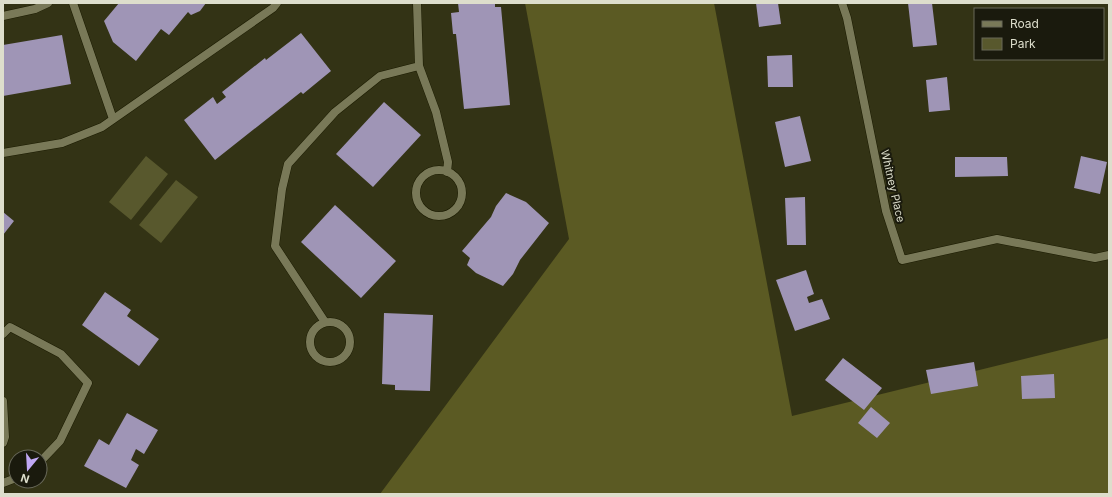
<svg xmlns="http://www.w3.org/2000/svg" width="1112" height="497" viewBox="0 0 1112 497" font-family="Inter,sans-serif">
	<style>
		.green { fill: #58582d }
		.forest { fill: #5b5a23 }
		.building { fill: #9f95b6 }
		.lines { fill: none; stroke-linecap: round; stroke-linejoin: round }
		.lane-casing { stroke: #1b1b00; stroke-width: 9 }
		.street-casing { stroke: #1b1b00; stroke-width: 9 }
		.lane { stroke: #797958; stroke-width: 8 }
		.street { stroke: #797958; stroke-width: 8 }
		.labels { text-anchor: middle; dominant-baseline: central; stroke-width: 4; stroke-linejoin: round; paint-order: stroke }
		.street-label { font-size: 11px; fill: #dddecc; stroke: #1a1a0d }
	</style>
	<rect width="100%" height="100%" fill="#333315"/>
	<path class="green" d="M146,156L168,174L131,220L109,202Z
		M176,180L198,197L161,243L139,225Z"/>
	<path class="forest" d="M525,3H714L792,416L1109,338V494H380L569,239Z"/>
	<path class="building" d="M119,3H206L200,11L191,15L188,12L169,35L161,29L136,61L113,42L104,21Z
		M458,3H495V7H501L510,105L464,109L456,34H453L451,13L459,12Z
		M756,3H778L781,24L759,27Z
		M908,3H932L937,45L913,47Z
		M301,33L331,71L303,94L301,92L215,160L184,120L213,97L217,104L226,97L222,92L265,58L266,60Z
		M62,35L71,84L3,96V45Z
		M792,55L793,87H768L767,56Z
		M947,77L950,110L929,112L926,80Z
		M384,102L421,135L373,187L336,154Z
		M800,116L811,161L785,167L775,122Z
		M1081,156L1107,162L1100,194L1074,188Z
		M955,157H1007L1008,176L955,177Z
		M506,193L526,202L549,223L520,260L513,274L503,286L476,273L467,265L470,258L462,251L491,217L496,206Z
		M805,197L806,245H787L785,198Z
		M335,205L396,261L361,298L301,242Z
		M3,212L14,221L3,235Z
		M806,270L814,294L807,297L809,303L822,299L830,319L795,331L776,280Z
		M105,292L131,310L127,316L159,339L139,366L82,325Z
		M384,313L433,315L430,391L395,390V385L382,384Z
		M843,358L882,388L864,410L825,380Z
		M974,362L978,386L931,394L926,370Z
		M1054,374L1055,398L1022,399L1021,376Z
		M871,407L890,423L877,438L858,423Z
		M127,413L158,430L144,454L136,449L131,460L139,465L126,488L84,466L99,439L109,445Z"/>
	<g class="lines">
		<g class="lane-casing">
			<path id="lane" d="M3,334L10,327L61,354L88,383L60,441L40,462
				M3,483L16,478"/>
		</g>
		<g class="street-casing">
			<path id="street" d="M73,3L113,119
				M417,3L419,66L436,112L448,162L447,172
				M842,3L847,18L886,211L902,260L997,239L1095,258L1109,255
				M3,16L35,9L48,3
				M3,153L62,143L102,127L273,8L277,3
				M416 193a23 23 0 1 1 46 0a23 23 0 1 1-46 0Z
				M310 342a20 20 0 1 1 40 0a20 20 0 1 1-40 0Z
				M325,322L275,246L282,189L288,164L335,112L380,76L419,66
				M3,401L5,437L3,443"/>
		</g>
		<use href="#lane" class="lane"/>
		<use href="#street" class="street"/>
	</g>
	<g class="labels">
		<g class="street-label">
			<text transform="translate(893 186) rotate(77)">Whitney Place</text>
		</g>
	</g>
	<rect width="1112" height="497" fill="none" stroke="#dddecc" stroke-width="8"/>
	<rect x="974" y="8" width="130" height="52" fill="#1a1a0d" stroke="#686859"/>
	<rect x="982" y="21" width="20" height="6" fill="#797958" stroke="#686859"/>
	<text x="1010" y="28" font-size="12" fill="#dddecc">Road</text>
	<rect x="982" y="38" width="20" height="12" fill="#58582d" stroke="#686859"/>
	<text x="1010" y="48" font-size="12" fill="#dddecc">Park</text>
	<g transform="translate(28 469) rotate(198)"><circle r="19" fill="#1a1a0d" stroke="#686859"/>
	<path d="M0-3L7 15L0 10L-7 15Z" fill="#c0a8f4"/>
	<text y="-6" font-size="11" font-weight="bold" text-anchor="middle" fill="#dddecc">N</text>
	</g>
</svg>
